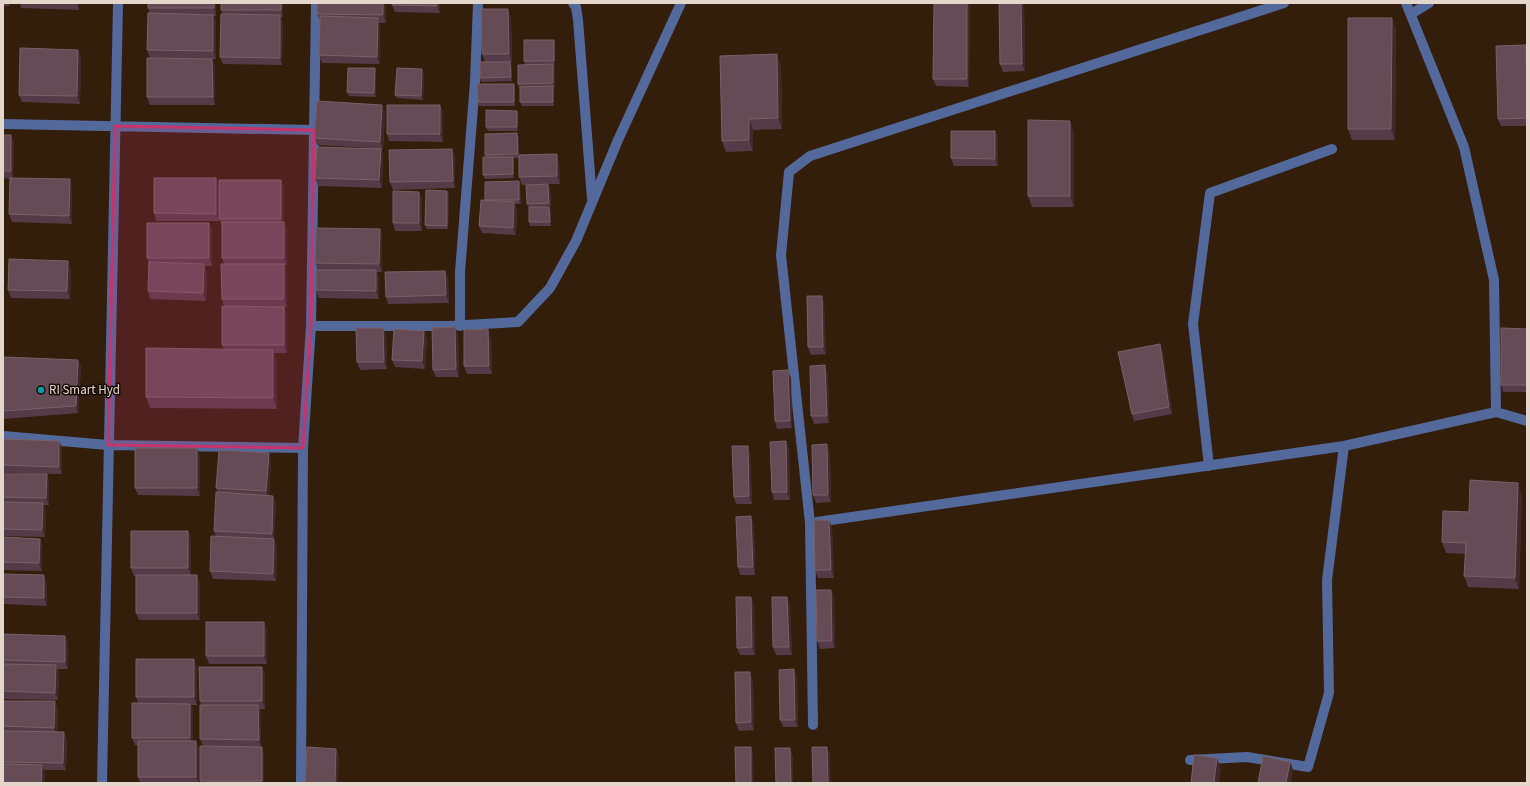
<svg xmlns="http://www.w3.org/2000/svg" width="1530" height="786" viewBox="0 0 1530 786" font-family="'Source Sans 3',sans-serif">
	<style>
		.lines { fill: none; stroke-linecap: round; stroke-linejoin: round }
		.minor { stroke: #53699c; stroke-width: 10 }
		.wall { fill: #553b47 }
		.shaded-wall { fill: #412829 }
		.building { fill: #644b55; stroke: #786168 }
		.marked { fill: #c7346c; fill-opacity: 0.2; stroke: #c7346c; stroke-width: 3; stroke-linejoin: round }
		.culture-dot { fill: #0f9aa8; stroke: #140a04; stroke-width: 1.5 }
		.labels { text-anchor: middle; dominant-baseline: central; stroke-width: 3; stroke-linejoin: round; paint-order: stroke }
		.poi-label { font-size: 13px; fill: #e5d6cb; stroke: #140a04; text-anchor: start }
	</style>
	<rect width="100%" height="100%" fill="#331d0b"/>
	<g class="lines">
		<path class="minor" d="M573,3L576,7L578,20L592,199
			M1406,3L1464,147L1494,280L1496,412L1527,421
			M1411,14L1429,3
			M3,124L314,130
			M311,326L316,3
			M460,326V272L475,82L478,3
			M3,436L108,445L303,448
			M1209,466L1193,324L1210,193L1332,149
			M817,522L1344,446L1496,412
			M813,725L810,523L781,255L789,172L810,156L1284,3
			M1190,760L1247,757L1308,767L1329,693L1327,580L1344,446
			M102,783L118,3
			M301,783L303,448L311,326H448L518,322L550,288L576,241L618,140L681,3"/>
	</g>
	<path class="wall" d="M3,3H9V6H3Z
		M20,3H79V10L21,8Z
		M148,3H216V16H214L216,22V59H212L215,66V105H150L147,97L208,59L150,58L147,50L150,14L148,8Z
		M221,3H283V17H281L283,23L282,65L223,64L220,57L223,14L221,10Z
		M317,3H386V23H379L380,25V64L322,63L319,55L320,21L317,14Z
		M440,3V13L395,12L392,5Z
		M970,3L969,87L936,86L933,79Z
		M999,3H1024L1025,71L1003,72L1000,64Z
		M511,17L512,62H501L512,66V81L481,82L480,78L485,62L482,54Z
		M1396,29L1395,140H1352L1348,129Z
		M554,40L555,44V65H553L555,68V87H553L554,90V106H522L520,102V88H519L518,84L525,65L524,61Z
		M1526,45L1527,47V126H1501L1498,119Z
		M81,57L80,104L22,102L19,95Z
		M781,65L782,129L753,130V151L726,152L722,141Z
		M375,68L376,72V97L349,96L347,92Z
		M424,73L423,100L397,98L395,95Z
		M515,88V106H479L478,102Z
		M440,105L443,113V142L389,141L387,134Z
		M385,112L383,149H381L383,156L382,188L318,186L315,178L369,148L317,145L314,138Z
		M518,115V131H488L486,127Z
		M995,131L998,139V166H954L951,158Z
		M1074,132V207H1032L1028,196Z
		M517,133L519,137V155L559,162L560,184H548L550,188L551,206L538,207H549L551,211V226H530L529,222V208L527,204L542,184L522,185L519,177V158H513L514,160V178L485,179L483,175L486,157L485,155Z
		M3,135L14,143L13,178L72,186V224L12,222L9,214L10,179L3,178Z
		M452,149L455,156V188L393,190L390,182Z
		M281,180L284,188V222L287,230V265H284L287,271V307H275H284L287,314V353H274L277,361V409L150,408L146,397L224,349L222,345L224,306L222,299L224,264L222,258V226L219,219Z
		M519,181L520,185L521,204H515L517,210L516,235L482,233L479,226L485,200Z
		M219,186V221H156L154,213Z
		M447,191L449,195L448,229H427L425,225Z
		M419,192L422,200V231H395L393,223Z
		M380,229L382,236V272H377L379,278V299L319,298L316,290L318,270L315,263Z
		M212,231V266H205L207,272L206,301L150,299L148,291L149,264L147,258Z
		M71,268L70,299L11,298L8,290Z
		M445,271L448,279L449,303L388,304L386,297Z
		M822,296L824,304L826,354L811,355L808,347Z
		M383,328L386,335L387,369L360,370L357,362Z
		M1527,329V392H1503L1501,385Z
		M424,331L427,339L425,369L395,367L392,360Z
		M458,334L459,377H436L433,370Z
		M491,337L492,374H467L464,366Z
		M1163,352L1172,414L1134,421L1132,414Z
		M3,357L78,360L81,367L78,413L3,419Z
		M828,373L829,423L814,424L811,416Z
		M791,378L792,428L777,429L775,421Z
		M3,439L59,441L62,448V474L3,473Z
		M786,441L789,449L790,500H774L772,492Z
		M830,452L831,502L816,503L813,495Z
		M750,454L752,504H736L734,497Z
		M200,456V496L138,495L135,488Z
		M271,461L269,495L276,503L274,540L277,547L276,581L213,579L210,571L216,537L214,531L218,493L216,488Z
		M3,474H47L49,482V505H43L46,511L45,537L3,536Z
		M1522,494L1519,589L1468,587L1464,576L1465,554L1446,553L1442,542Z
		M829,520L832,527L834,578H818L815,570Z
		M754,524L755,575H740L738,567Z
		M188,531L191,539V575L200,583V620H139L136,613V576H134L131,568Z
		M3,537L40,539L42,546V571L3,570Z
		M3,574L47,583V606L4,604L3,602Z
		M831,590L834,597L835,648L820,649L817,641Z
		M754,604L755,655H740L737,648Z
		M790,604L792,655H776L773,647Z
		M264,622L267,630V664H209L206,656Z
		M3,634L68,643V669H57L59,673L58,700L3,699V664H4L3,663Z
		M194,659L197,667V705H191L193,711V741L199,748V783H140L138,777V745H135L132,738L138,703L136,697Z
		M262,667L265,675V709H260L261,713V747L264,754V783H201L200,781L203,746L200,739L201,705L200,701Z
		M797,677L798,727H783L780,720Z
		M753,680L754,730L739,731L736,723Z
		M3,701H55L58,709L57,732L67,740L66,770H43L45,773L44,783H3V731H4L3,727Z"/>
	<path class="shaded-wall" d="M77,3H79V10Z
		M214,3H216V16L214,8Z
		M281,3H283V17L281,10Z
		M383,3H386V23L383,15Z
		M437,3H440V13L437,6Z
		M967,3H970L969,87L967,79Z
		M1021,3H1024L1025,71L1022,64Z
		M508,9L511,17L512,62L509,54Z
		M213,15L216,22V59L213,51Z
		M280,15L283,23L282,65L280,58Z
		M378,18L380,25V64L377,57Z
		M1392,18L1396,29L1395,140L1391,129Z
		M554,40L555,44V65L554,61Z
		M78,50L81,57L80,104L77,96Z
		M777,54L781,65L782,129L778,118Z
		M212,59L215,66V105L213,97Z
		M510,62L512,66V81L511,77Z
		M553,64L555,68V87L553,83Z
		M375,68L376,72V97L374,93Z
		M422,69L424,73L423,100L421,96Z
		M514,84L515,88V106L514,102Z
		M553,86L554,90V106L553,102Z
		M382,105L385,112L383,149L380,142Z
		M440,105L443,113V142L440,134Z
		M517,111L518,115V131L517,127Z
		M749,119L753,130V151L749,140Z
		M1070,121L1074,132V207L1070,196Z
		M995,131L998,139V166L995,159Z
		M517,133L519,137V158L518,154Z
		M11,135L14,143L13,179L11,171Z
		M381,149L383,156L382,188L379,180Z
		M452,149L455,156V188L453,181Z
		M557,154L559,162L560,184L557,176Z
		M513,157L514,160V178L513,174Z
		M216,178L219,186V221L216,214Z
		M70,179L72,186V224L69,216Z
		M281,180L284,188V227L281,219Z
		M519,181L520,185L521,204L519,200Z
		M548,184L550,188L551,206L549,203Z
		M447,191L449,195L448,229L447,226Z
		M419,192L422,200V231L419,223Z
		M514,202L517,210L516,235L513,228Z
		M549,207L551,211V226L550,222Z
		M284,222L287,230V265L284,258Z
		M209,223L212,231V266L209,258Z
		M380,229L382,236V272L379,264Z
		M68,261L71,268L70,299L67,291Z
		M204,264L207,272L206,301L203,293Z
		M284,264L287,271V307L284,299Z
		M376,270L379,278V299L376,291Z
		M445,271L448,279L449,303L446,295Z
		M822,296L824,304L826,354L823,347Z
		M284,307L287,314V353L284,345Z
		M455,327L458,334L459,377L456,369Z
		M383,328L386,335L387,369L384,362Z
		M488,329L491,337L492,374L489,366Z
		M424,331L427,339L425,369L422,361Z
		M1160,344L1163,352L1172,414L1169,407Z
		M273,350L277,361V409L273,398Z
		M78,360L81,367L78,413L76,406Z
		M825,365L828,373L829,423L827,416Z
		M788,370L791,378L792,428L790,421Z
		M59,441L62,448V474L59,467Z
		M786,441L789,449L790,500L787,492Z
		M827,444L830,452L831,502L828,495Z
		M748,446L750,454L752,504L749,496Z
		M197,448L200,456V496L197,488Z
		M269,453L271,461L269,499L266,491Z
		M47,474L49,482V505L46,498Z
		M1518,483L1522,494L1519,589L1515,578Z
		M273,496L276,503L274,540L277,547L276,581L273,574L274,540L272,534Z
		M43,503L46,511L45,537L42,530Z
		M751,516L754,524L755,575L753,567Z
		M829,520L832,527L834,578L831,570Z
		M188,531L191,539V576L188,568Z
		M40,539L42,546V571L39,563Z
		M44,575L47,583V606L44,598Z
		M197,575L200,583V620L197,613Z
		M831,590L834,597L835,648L832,641Z
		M751,597L754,604L755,655L752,647Z
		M787,597L790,604L792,655L789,647Z
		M264,622L267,630V664L264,656Z
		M65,636L68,643V669L65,662Z
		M194,659L197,667V705L194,697Z
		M56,665L59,673L58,700L55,693Z
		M262,667L265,675V709L262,701Z
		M794,669L797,677L798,727L795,720Z
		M750,672L753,680L754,730L751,722Z
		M55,701L58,709L57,735L54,728Z
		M190,704L193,711V746L190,738Z
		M258,705L261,713V747L259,740Z
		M64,732L67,740L66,770L63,763Z
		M196,741L199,748V783L196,777Z
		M262,747L264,754V783H262Z
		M751,747L753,754L754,783H751Z
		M827,747L830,754L831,783H828Z
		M790,748L793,756V783H791Z
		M336,749L339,756L338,783H335Z
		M1217,758L1221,769L1219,783H1214Z
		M1290,762L1293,769L1291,783H1286Z
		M42,765L45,773L44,783H41Z"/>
	<path class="building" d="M148,3H214V8H148Z
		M221,3H281V10H221Z
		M317,3H383V15L317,14Z
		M392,3H437V6L392,5Z
		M934,3H967V79H933Z
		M999,3H1021L1022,64H1000Z
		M481,9H508L509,54H482Z
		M148,13L213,15V51L147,50Z
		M221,14L280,15V58L220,57Z
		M320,16L378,18L377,57L319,55Z
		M1348,18H1392L1391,129H1348Z
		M524,40H554V61H524Z
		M1526,45L1527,118L1498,119L1496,46Z
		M20,48L78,50L77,96L19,95Z
		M777,54L778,118L749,119V140L722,141L720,56Z
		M147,58L212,59L213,97H147Z
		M480,62H510L511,77L480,78Z
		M553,64V83L518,84V65Z
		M348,68H375L374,93L347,92Z
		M397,68L422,69L421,96L395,95Z
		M477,84H514V102H478Z
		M553,86V102H520V87Z
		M317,101L382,105L380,142L314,138Z
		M387,105H440V134H387Z
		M486,110L517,111V127H486Z
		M1028,120L1070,121V196H1028Z
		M951,131H995V159L951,158Z
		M517,133L518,154L485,155V134Z
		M3,135H11V171H3Z
		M317,147L381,149L379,180L315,178Z
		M452,149L453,181L390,182L389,150Z
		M557,154V176L519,177V155Z
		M483,157H513V174L483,175Z
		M10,178L70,179L69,216L9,214Z
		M154,178H216V214L154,213Z
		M219,180H281V219H219Z
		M519,181V200H485V182Z
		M548,184L549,203L527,204L526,185Z
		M426,190L447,191V226L425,225Z
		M393,191L419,192V223H393Z
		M481,200L514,202L513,228L479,226Z
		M529,207H549L550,222H529Z
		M222,222H284V258H222Z
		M147,223H209V258H147Z
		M316,228L380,229L379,264L315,263Z
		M9,259L68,261L67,291L8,290Z
		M149,262L204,264L203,293L148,291Z
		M221,264H284V299H222Z
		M316,270H376V291L316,290Z
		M445,271L446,295L386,297L385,272Z
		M807,296H822L823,347H808Z
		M222,306L284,307V345H222Z
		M455,327L456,369L433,370L432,328Z
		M356,328H383L384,362H357Z
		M1501,328L1527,329V385H1501Z
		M394,329L424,331L422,361L392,360Z
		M488,329L489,366H464V330Z
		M1160,344L1169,407L1132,414L1118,352Z
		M146,348L273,350V398L146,397Z
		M3,357L78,360L76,406L3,411Z
		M825,365L827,416H811L810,366Z
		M788,370L790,421H775L773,371Z
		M3,439L59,441V467L3,465Z
		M786,441L787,492H772L770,442Z
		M827,444L828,495H813L812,445Z
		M732,446H748L749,496L734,497Z
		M135,448H197V488H135Z
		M219,450L269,453L266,491L216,488Z
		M3,474H47L46,498L3,497Z
		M1470,480L1518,483L1515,578L1464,576L1466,543L1442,542L1443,511L1469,512Z
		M216,492L273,496L272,534L214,531Z
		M3,502L43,503L42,530L3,529Z
		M751,516L753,567H738L736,517Z
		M814,520H829L831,570H815Z
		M131,531H188V568H131Z
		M211,536L274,539L273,574L210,571Z
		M3,537L40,539L39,563L3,562Z
		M3,574L44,575V598L3,597Z
		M136,575H197V613H136Z
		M816,590H831L832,641H817Z
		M736,597H751L752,647L737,648Z
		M772,597H787L789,647H773Z
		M206,622H264V656H206Z
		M3,634L65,636V662L3,660Z
		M136,659H194V697H136Z
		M3,664L56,665L55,693L3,691Z
		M199,667H262V701H200Z
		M794,669L795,720H780L779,670Z
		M735,672H750L751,722L736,723Z
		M3,701H55L54,728L3,726Z
		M132,703L190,704V738H132Z
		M200,705H258L259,740L200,739Z
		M3,731L64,732L63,763L3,762Z
		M138,741H196V777H138Z
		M200,746L262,747V781H200Z
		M307,747L336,749L335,783H305Z
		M735,747H751V783H736Z
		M812,747H827L828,783H813Z
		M775,748H790L791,783H776Z
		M1194,755L1217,758L1214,783H1191Z
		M1263,756L1290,762L1286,783H1258Z
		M3,764L42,765L41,783H3Z"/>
	<path class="marked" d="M115,126L314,130L311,326L303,448L108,445Z"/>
	<circle class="culture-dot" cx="41" cy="390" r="4"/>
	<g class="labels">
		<g class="poi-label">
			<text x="49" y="390">RI Smart Hyd</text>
		</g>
	</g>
	<rect width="1530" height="786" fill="none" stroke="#e5d6cb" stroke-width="8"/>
</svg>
